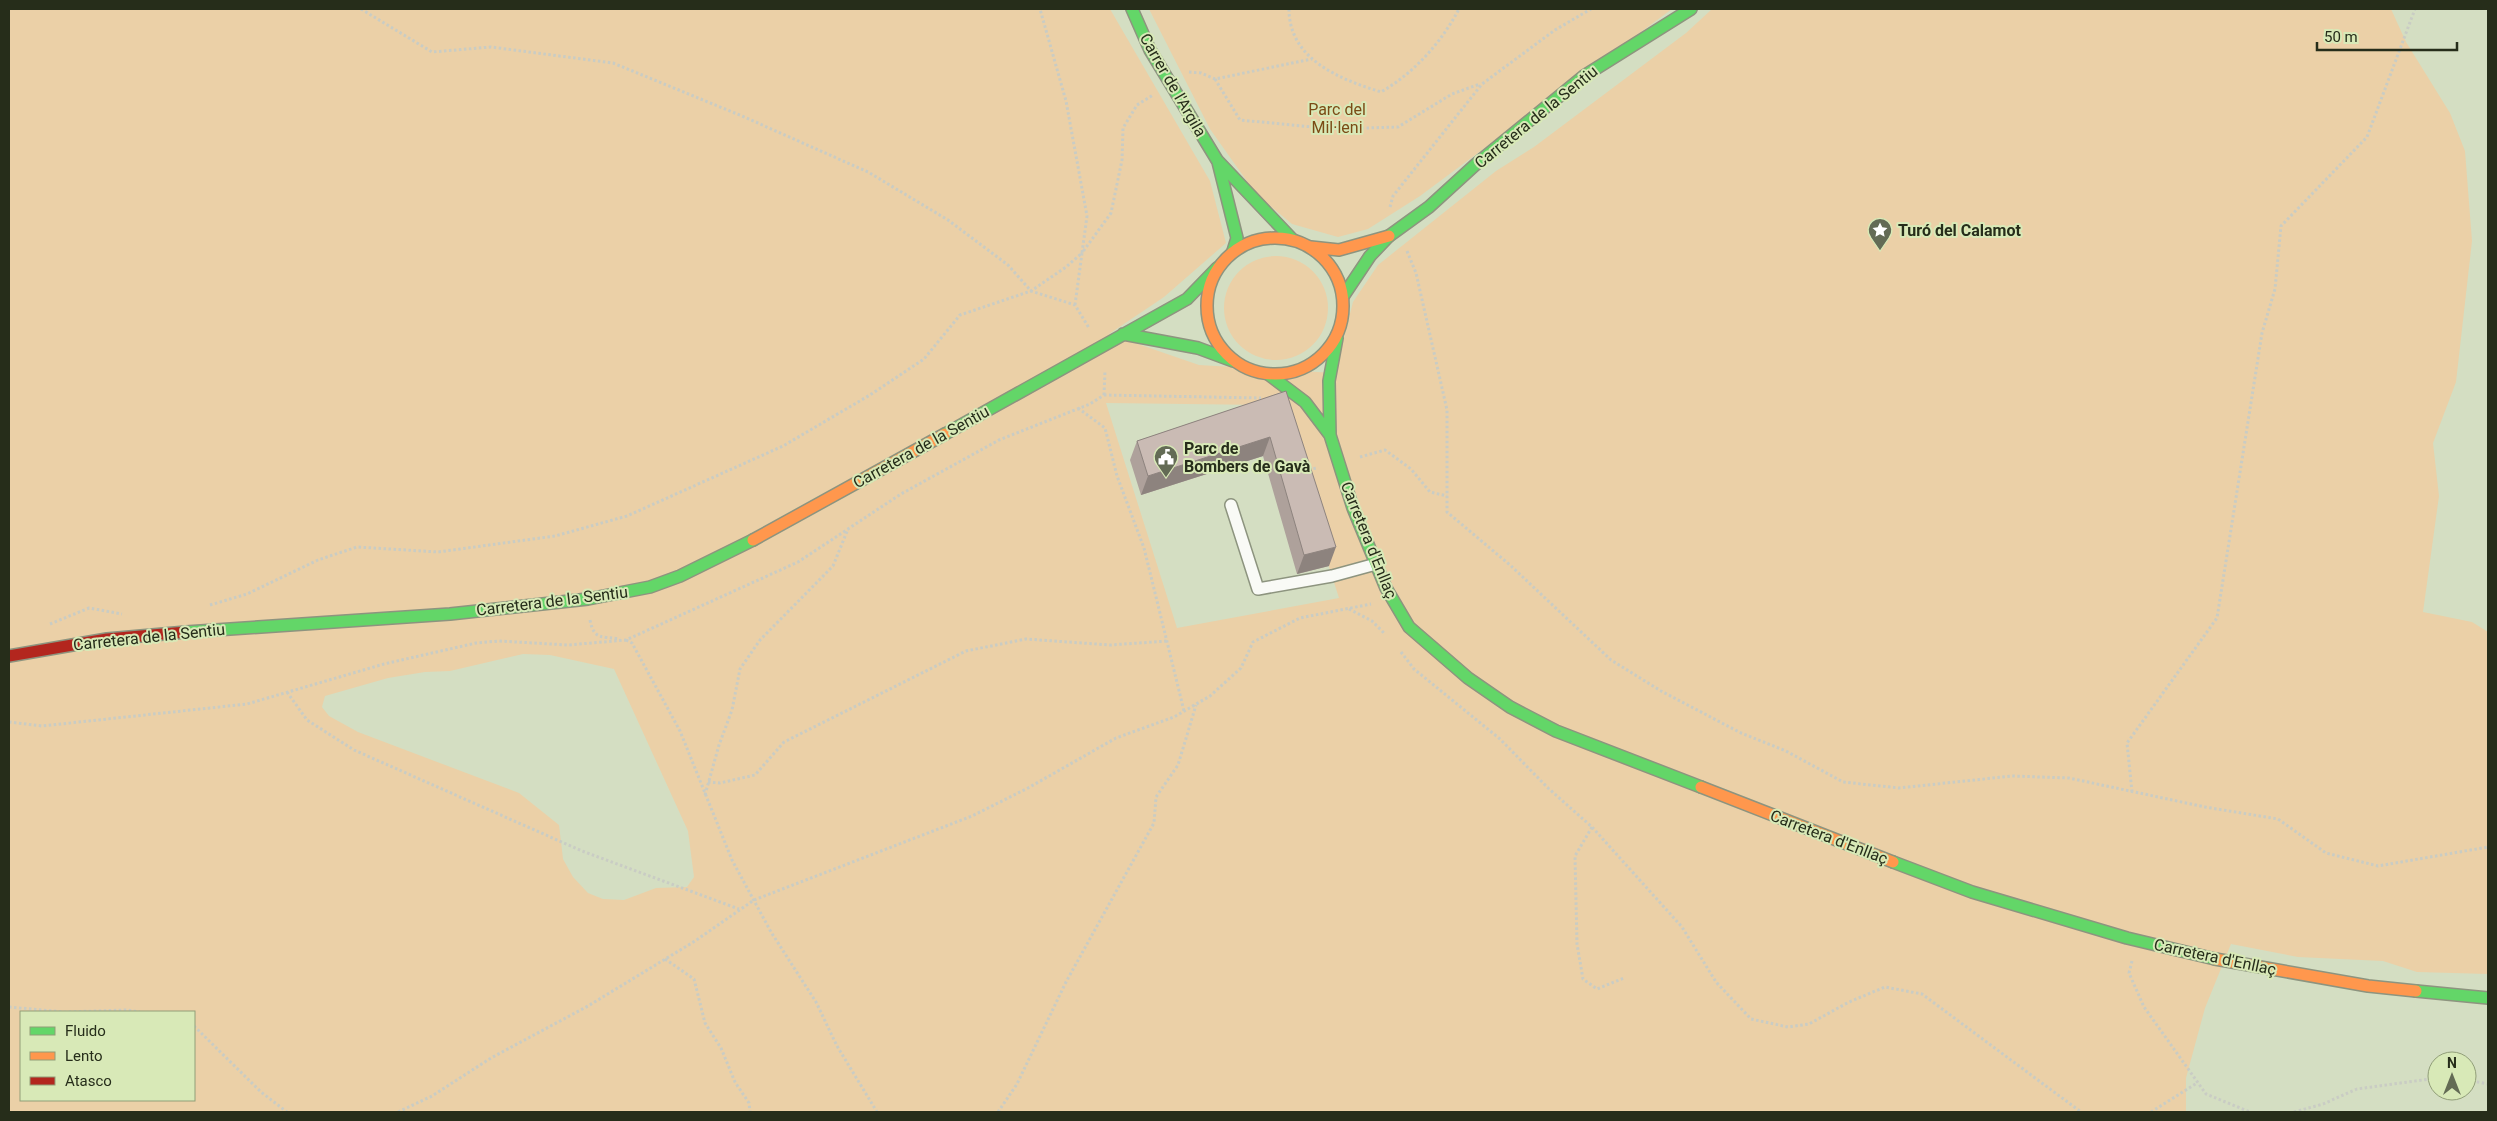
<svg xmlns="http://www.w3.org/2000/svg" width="2497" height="1121" viewBox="0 0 2497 1121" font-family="Roboto,sans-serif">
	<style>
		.green { fill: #ebd0a7; fill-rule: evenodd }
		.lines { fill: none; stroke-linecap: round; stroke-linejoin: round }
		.lane-casing { stroke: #8d947f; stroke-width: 14 }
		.fast-casing { stroke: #8d947f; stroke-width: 14 }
		.slow-casing { stroke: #8d947f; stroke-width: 14 }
		.jam-casing { stroke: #8d947f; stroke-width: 14 }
		.path { stroke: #c9ccc4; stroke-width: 3; stroke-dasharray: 2.5 2.5; stroke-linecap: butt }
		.lane { stroke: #f9faf6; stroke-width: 11 }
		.fast { stroke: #63d668; stroke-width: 11 }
		.slow { stroke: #ff974d; stroke-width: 11 }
		.jam { stroke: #b3261e; stroke-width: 11 }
		.wall { fill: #aea19b }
		.shaded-wall { fill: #8d837e }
		.building { fill: #cabbb4; stroke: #8d837e }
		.labels { text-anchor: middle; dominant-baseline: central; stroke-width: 4; stroke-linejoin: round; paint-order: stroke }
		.street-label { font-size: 16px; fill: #262d1a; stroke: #d8e9b7 }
		.park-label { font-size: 16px; fill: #7b4b15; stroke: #d8e9b7 }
		.poi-label { font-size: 16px; font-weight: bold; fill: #262d1a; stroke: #d8e9b7; text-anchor: start }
	</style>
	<rect width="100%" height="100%" fill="#d4dec2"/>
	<path class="green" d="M9,9H1110L1210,181L1226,243L1164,297L1109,334L1199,365L1335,373L1353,302L1378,265L1496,171L1534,147L1686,33L1712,9H2391L2406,42L2450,113L2465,151L2472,241L2456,382L2433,443L2439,496L2423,612L2472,622L2488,632V974L2417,972L2383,961L2298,957L2231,944L2205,1008L2186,1078V1112H9ZM1106,403L1266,405L1279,410L1339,598L1177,628ZM523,654L550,655L614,669L688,831L694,877L687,887L656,888L624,900L603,899L588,893L573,877L563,859L559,825L519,793L358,732L329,716L322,707L325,696L388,678L425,672L450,671ZM21,1012H194V1100H21Z
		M1149,9H1672L1420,196L1368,229L1338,237L1292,224L1256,194L1210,129Z
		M1224 308a52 52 0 1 1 104 0a52 52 0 1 1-104 0Z"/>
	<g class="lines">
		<g class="lane-casing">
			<path id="lane" d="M1231,505L1258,589L1332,576L1376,564"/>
		</g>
		<g class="fast-casing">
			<path id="fast" d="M1132,9L1150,50L1217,160L1293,240
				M1218,162L1237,238L1233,251
				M1344,295L1370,256L1389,236L1429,207L1475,165L1584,76L1691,9
				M1123,334L1198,348L1233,361
				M1337,338L1329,381L1330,435L1353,508L1386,588L1409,627L1468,678L1510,707L1556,731L1701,787
				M1268,374L1305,402L1330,435
				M945,434L1187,299L1217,268
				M186,632L450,614L588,599L650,587L680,576L753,540
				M1893,862L1972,892L2127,938L2215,959
				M2416,991L2488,998"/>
		</g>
		<g class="slow-casing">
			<path id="slow" d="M1207 306a68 68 0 1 1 136 0a68 68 0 1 1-136 0Z
				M1311,247L1339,250L1389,236
				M753,540L945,434
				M1701,787L1893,862
				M2215,959L2368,986L2416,991"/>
		</g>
		<g class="jam-casing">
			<path id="jam" d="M9,656L107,639L186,632"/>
		</g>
		<path class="path" d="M361,9L432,52L491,47L613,63L742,116L868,172L948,220L1008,265L1031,291L1075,305L1089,328
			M1289,9C1289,59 1339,79 1381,92C1414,73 1441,43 1459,9
			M1189,72L1201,73L1215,79L1312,59
			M1215,79L1240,120L1334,129L1398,127L1452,94L1480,84
			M1390,207L1393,196L1482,84L1555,30L1591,9
			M1407,251L1416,273L1447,410V512L1510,565L1611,660L1661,691L1741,733L1786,751L1843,782L1899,788L2012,776L2069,778L2205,807L2278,819L2326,853L2378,866L2488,847
			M1075,305L1082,253L1111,213L1122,160L1123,128L1137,105L1153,95
			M1104,395L1105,371
			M1104,395L1261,398
			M1078,408L1105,428L1117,476L1144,548L1184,711
			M1360,457L1385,450L1411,469L1430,492L1447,496
			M1308,462L1311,469L1317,468
			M210,605L247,594L318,560L357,547L438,552L555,536L627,516L783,446L870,395L924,359L960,315L1031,291L1066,267L1082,253L1087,216L1066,101L1040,9
			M1349,609L1372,621L1385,634
			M590,620C594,641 603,636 620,639
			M50,624L89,608L122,614
			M626,640L632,643L680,731L732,860L771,932L816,1002L837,1046L877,1112
			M1401,652L1414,669L1500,739L1548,788L1592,827L1682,927L1716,982L1751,1019L1788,1027L1809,1024L1849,1002L1885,987L1922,994L2081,1112
			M287,692L307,720L354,750L582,851L739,909
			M9,722L42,726L247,704L384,664L476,643L499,641L568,645L626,640L798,562L901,494L999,440L1090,404L1104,395
			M708,782L720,783L755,775L784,742L966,651L1026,639L1110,645L1168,641
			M2132,792L2127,743L2217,618L2262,333L2275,289L2281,226L2367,137L2415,9
			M705,795L719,745L732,710L740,669L760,640L833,566L848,529
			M1592,827L1575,856L1577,944L1583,979L1597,989L1624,978
			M665,959L694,979L705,1023L721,1048L735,1082L749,1103L750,1112
			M2132,961L2129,973L2144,1007L2206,1094L2250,1112
			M9,1007L64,1012L127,1010L140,1012
			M194,1026L261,1092L287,1112
			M2467,1080L2488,1084
			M398,1112L432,1096L491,1058L588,1006L695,941L754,900L972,816L1028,788L1116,738L1174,717L1210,696L1241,668L1253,642L1300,618L1371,604
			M998,1112L1017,1084L1066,982L1154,823L1156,797L1178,765L1196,705
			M2151,1112L2197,1083
			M2294,1112L2323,1104L2357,1089L2437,1078"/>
		<use href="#lane" class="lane"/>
		<use href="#fast" class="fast"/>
		<use href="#slow" class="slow"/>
		<use href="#jam" class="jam"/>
	</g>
	<path class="wall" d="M1286,391L1329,566L1297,574L1263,456L1141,495L1130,460L1137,441Z"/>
	<path class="shaded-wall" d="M1270,437L1263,456L1141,495L1148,476Z
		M1336,547L1329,566L1297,574L1304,555Z"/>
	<path class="building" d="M1286,391L1336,547L1304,555L1270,437L1148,476L1137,441Z"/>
	<defs>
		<g id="sight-pin" transform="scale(1.25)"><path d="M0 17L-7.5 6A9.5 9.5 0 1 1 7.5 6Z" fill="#636b55" stroke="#d8e9b7"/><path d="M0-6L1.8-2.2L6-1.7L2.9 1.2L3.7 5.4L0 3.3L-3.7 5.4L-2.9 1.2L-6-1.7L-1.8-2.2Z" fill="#fff"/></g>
		<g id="civic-pin" transform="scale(1.25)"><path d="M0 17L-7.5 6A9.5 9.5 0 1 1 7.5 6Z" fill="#636b55" stroke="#d8e9b7"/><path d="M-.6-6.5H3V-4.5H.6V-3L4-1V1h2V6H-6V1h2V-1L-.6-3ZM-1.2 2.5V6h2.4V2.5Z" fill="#fff"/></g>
	</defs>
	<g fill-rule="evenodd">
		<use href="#sight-pin" x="1880" y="230"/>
		<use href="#civic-pin" x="1166" y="457"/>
	</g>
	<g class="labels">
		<g class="street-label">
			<text transform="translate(1173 85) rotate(60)">Carrer de l'Argila</text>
			<text transform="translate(1536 117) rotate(-39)">Carretera de la Sentiu</text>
			<text transform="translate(921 447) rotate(-29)">Carretera de la Sentiu</text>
			<text transform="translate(1369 540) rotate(68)">Carretera d'Enllaç</text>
			<text transform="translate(552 601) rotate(-7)">Carretera de la Sentiu</text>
			<text transform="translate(149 637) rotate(-6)">Carretera de la Sentiu</text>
			<text transform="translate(1829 837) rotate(21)">Carretera d'Enllaç</text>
			<text transform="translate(2215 957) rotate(12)">Carretera d'Enllaç</text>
		</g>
		<g class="park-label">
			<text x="1337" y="109">Parc del<tspan x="1337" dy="18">Mil·leni</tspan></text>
		</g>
		<g class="poi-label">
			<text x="1898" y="230">Turó del Calamot</text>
			<text x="1184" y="448">Parc de<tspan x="1184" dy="18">Bombers de Gavà</tspan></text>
		</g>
	</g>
	<rect width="2497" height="1121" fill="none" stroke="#262d1a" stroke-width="20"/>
	<rect x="20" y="1011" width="175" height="90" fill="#d8e9b7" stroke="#919e78"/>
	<rect x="30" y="1027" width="25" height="8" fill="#63d668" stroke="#919e78"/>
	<text x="65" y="1036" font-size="15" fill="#262d1a">Fluido</text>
	<rect x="30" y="1052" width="25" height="8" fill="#ff974d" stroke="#919e78"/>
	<text x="65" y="1061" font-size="15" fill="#262d1a">Lento</text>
	<rect x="30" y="1077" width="25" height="8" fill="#b3261e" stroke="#919e78"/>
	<text x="65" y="1086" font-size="15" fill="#262d1a">Atasco</text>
	<g transform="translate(2452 1076)"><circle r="24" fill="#d8e9b7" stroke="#919e78"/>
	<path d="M0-4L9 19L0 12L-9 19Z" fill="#636b55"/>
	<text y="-8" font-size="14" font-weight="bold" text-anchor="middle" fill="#262d1a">N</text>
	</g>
	<path d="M2317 42v8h140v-8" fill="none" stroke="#262d1a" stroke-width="2.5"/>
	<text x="2324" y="42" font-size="15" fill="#262d1a" stroke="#d8e9b7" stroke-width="4" paint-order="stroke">50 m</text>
</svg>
